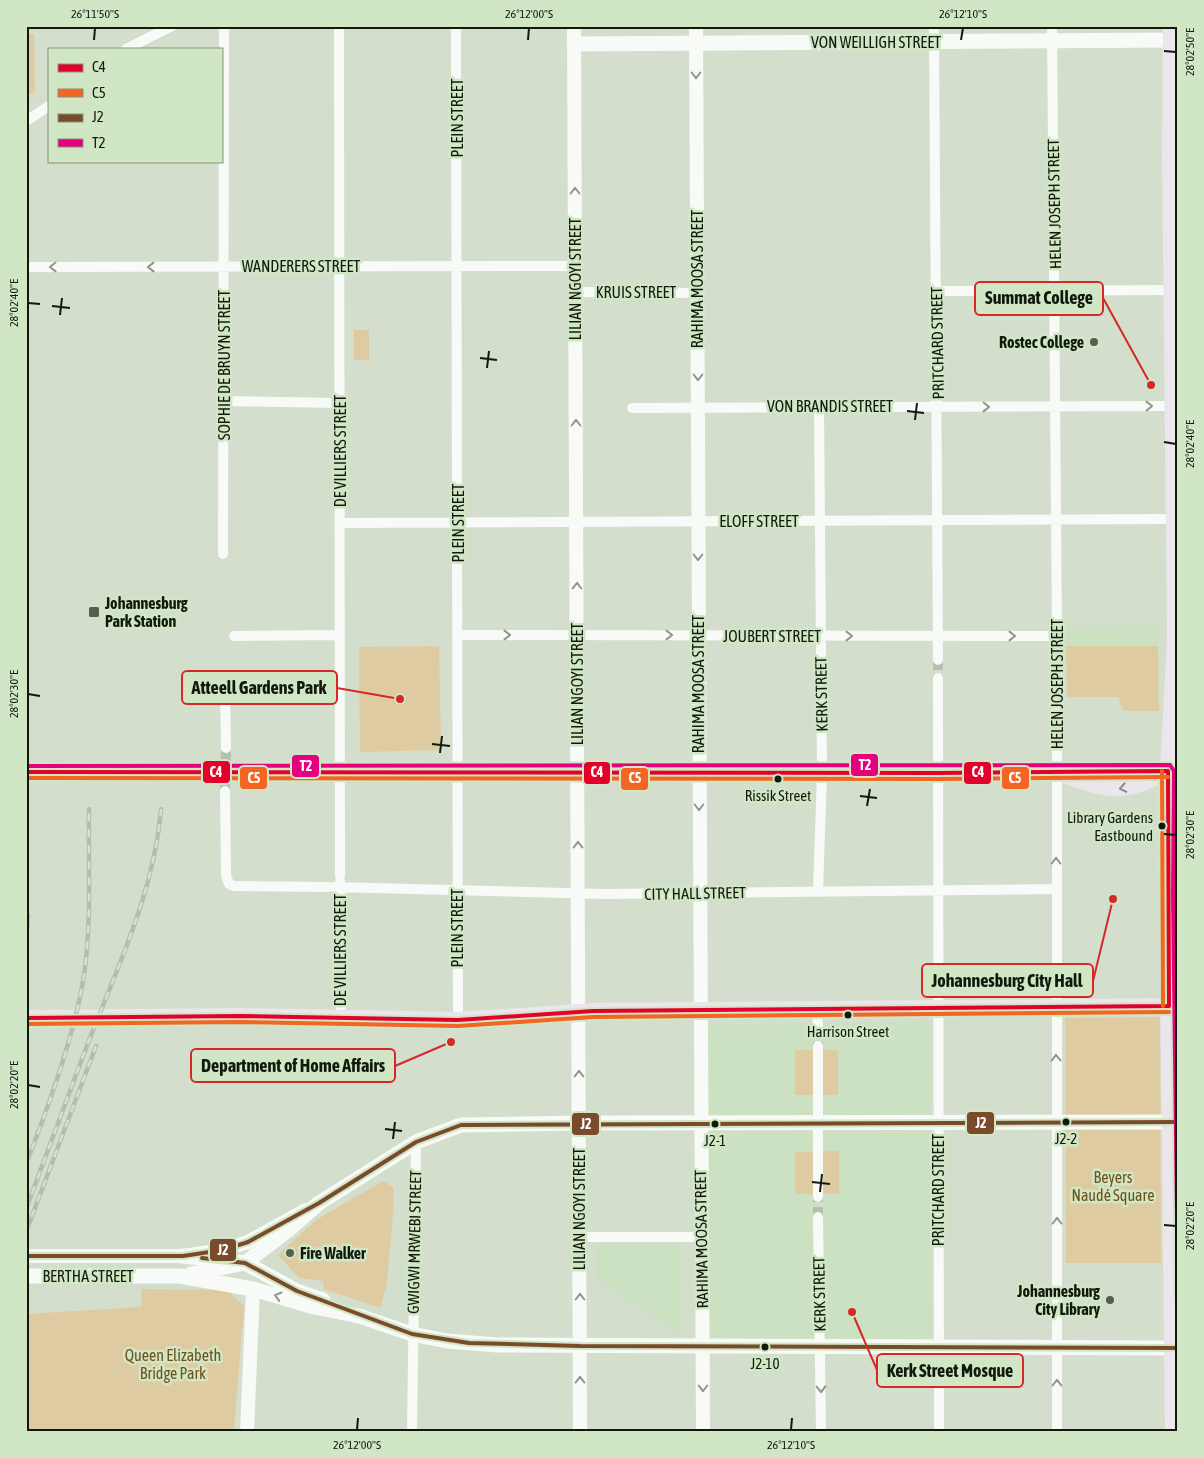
<svg xmlns="http://www.w3.org/2000/svg" width="1204" height="1458" viewBox="0 0 1204 1458" font-family="'Asap Condensed',sans-serif">
	<style>
		.built { fill: #cce0c2 }
		.green { fill: #dfcba1 }
		.lines { fill: none; stroke-linecap: round; stroke-linejoin: round }
		.minor-tunnel { stroke: #b6c0b0; stroke-width: 10; stroke-dasharray: 10 5; stroke-linecap: butt }
		.minor { stroke: #f8faf8; stroke-width: 10 }
		.tertiary { stroke: #f8faf8; stroke-width: 14 }
		.secondary { stroke: #f8faf8; stroke-width: 15 }
		.primary { stroke: #eae6ec; stroke-width: 16 }
		.rail-casing { stroke: #b7bab5; stroke-width: 4.5 }
		.rail { stroke: #d0e6c5; stroke-width: 2.5; stroke-dasharray: 8; stroke-linecap: butt }
		.bus-1-casing { stroke: #d0e6c5; stroke-width: 8 }
		.bus-2-casing { stroke: #d0e6c5; stroke-width: 8 }
		.bus-3-casing { stroke: #d0e6c5; stroke-width: 8 }
		.bus-4-casing { stroke: #d0e6c5; stroke-width: 8 }
		.bus-1 { stroke: #e4002b; stroke-width: 4 }
		.bus-2 { stroke: #f26522; stroke-width: 4 }
		.bus-3 { stroke: #7a4b2a; stroke-width: 4 }
		.bus-4 { stroke: #e5007d; stroke-width: 4 }
		.oneway { stroke: #90958e }
		.oneway2 { stroke: #888a88 }
		.ticks { fill: none; stroke: #11190d; stroke-width: 2 }
		.poi-dot { fill: #555e50; stroke: #d0e6c5; stroke-width: 2 }
		.bus-dot { fill: #11190d; stroke: #d0e6c5; stroke-width: 2 }
		.labels { text-anchor: middle; dominant-baseline: central; stroke-width: 5; stroke-linejoin: round; paint-order: stroke }
		.bus-label { font-size: 15px; fill: #11190d; stroke: #d0e6c5 }
		.street-label { font-size: 16px; fill: #11190d; stroke: #d0e6c5 }
		.poi-label { font-size: 16px; font-weight: bold; fill: #11190d; stroke: #d0e6c5; text-anchor: end }
		.park-label { font-size: 16px; fill: #725018; stroke: #d0e6c5 }
		.leader { fill: none; stroke: #d62828; stroke-width: 2 }
		.callout-dot { fill: #d62828; stroke: #d0e6c5; stroke-width: 2 }
		.callout { fill: #d0e6c5; stroke: #d62828; stroke-width: 2 }
		.callout-label { font-size: 18px; text-anchor: middle; font-weight: bold; fill: #11190d }
		.line-badge { stroke: #d0e6c5; stroke-width: 2 }
		.badge-label { font-size: 14px; text-anchor: middle; font-weight: bold; fill: #fff }
		.neatline { fill: none; stroke: #11190d; stroke-width: 2 }
		.ticks-label { font-size: 12px; text-anchor: middle; fill: #11190d }
	</style>
	<rect width="100%" height="100%" fill="#d3decd"/>
	<path class="built" d="M1158,626V646H1066V627Z
		M930,1021L932,1341L708,1340V1026Z
		M596,1246H682V1332L679,1334L596,1279Z"/>
	<path class="green" d="M26,34H34L35,92L26,95Z
		M354,330H369V360H354Z
		M439,646L441,750L360,752L359,647Z
		M1066,646H1158L1159,711H1123L1118,697H1067Z
		M1160,1017L1161,1263H1066L1065,1018Z
		M795,1050H838V1095H795Z
		M839,1151V1194H795V1152Z
		M383,1181L393,1187L394,1200L387,1284L380,1308L324,1289L323,1281L299,1278L278,1255L316,1220Z
		M142,1289L227,1290L244,1306L234,1432H26V1314L141,1307Z"/>
	<g class="lines">
		<path class="minor-tunnel" d="M938,660V678
			M225,791L226,748
			M818,1027V1046
			M818,1217V1197"/>
		<path class="minor" d="M339,26L340,875
			M456,26L458,1020
			M934,26L938,660
			M1052,26L1057,636V1432
			M126,49L172,26
			M26,121L49,106
			M26,267L575,266
			M936,291L1177,290
			M576,292L697,293
			M223,401L339,403
			M632,408L1176,406
			M340,523L1178,519
			M223,554L224,26
			M458,635L1057,636
			M234,636L340,635
			M938,678L939,1432
			M225,691L226,748
			M225,791L226,875L229,884L234,886L328,887
			M340,881L341,1018
			M334,887L604,894L1056,889
			M818,892L822,773L819,406
			M817,1009L818,1027
			M818,1046V1197
			M818,1217L821,1432
			M579,1237H701
			M412,1432L416,1142"/>
		<path class="tertiary" d="M574,26L580,1432
			M696,26L703,1432
			M26,1256H183L223,1250L248,1242L306,1210
			M247,1432L253,1289"/>
		<path class="secondary" d="M574,44L1178,40
			M183,1256L245,1263L297,1291L323,1300
			M191,1274L245,1263L287,1231L319,1203L416,1142L461,1125L579,1123L1178,1122
			M26,1276H180L253,1289L314,1307L359,1316L412,1334L447,1341L497,1345L1178,1348"/>
		<path class="primary" d="M1171,26L1170,154L1175,637L1168,771L1167,894L1173,1432
			M26,772L938,773L1109,770L1178,771
			M1064,775C1106,790 1123,796 1164,773
			M26,1018L240,1016L458,1020L593,1011L1178,1006"/>
		<g class="rail-casing">
			<path id="rail" d="M26,944L28,915
				M26,1164C48,1108 75,1035 84,975C92,920 88,864 89,809
				M26,1209C47,1154 67,1098 88,1043C118,966 154,892 161,809
				M26,1232L96,1046"/>
		</g>
		<use href="#rail" class="rail"/>
		<g class="bus-1-casing">
			<path id="bus-1" d="M1168,771L1169,1006
				M26,772L938,773L1168,771
				M26,1018L240,1016L458,1020L593,1011L1169,1006"/>
		</g>
		<g class="bus-2-casing">
			<path id="bus-2" d="M1162,771L1163,1006
				M26,778L938,779L1168,777
				M26,1024L240,1022L458,1026L593,1017L1169,1012"/>
		</g>
		<g class="bus-3-casing">
			<path id="bus-3" d="M26,1256H183L223,1250L248,1242L319,1203L416,1142L461,1125L1178,1122
				M202,1258L245,1263L297,1291L412,1334L469,1343L580,1346L1178,1348"/>
		</g>
		<g class="bus-4-casing">
			<path id="bus-4" d="M26,766L1170,765L1174,771L1173,894L1178,1297"/>
		</g>
		<use href="#bus-1" class="bus-1"/>
		<use href="#bus-2" class="bus-2"/>
		<use href="#bus-3" class="bus-3"/>
		<use href="#bus-4" class="bus-4"/>
	</g>
	<defs><path id="oneway-chevron" d="M-2-3.5L2.5 0L-2 3.5" fill="none" stroke-width="1.6" stroke-linecap="round" stroke-linejoin="round" transform="scale(1.25)"/></defs>
	<g class="oneway">
		<use href="#oneway-chevron" transform="translate(696 75) rotate(90)"/>
		<use href="#oneway-chevron" transform="translate(575 191) rotate(-90)"/>
		<use href="#oneway-chevron" transform="translate(53 267) rotate(179)"/>
		<use href="#oneway-chevron" transform="translate(151 267) rotate(-180)"/>
		<use href="#oneway-chevron" transform="translate(698 377) rotate(90)"/>
		<use href="#oneway-chevron" transform="translate(1149 406) rotate(-1)"/>
		<use href="#oneway-chevron" transform="translate(986 407) rotate(1)"/>
		<use href="#oneway-chevron" transform="translate(576 423) rotate(-90)"/>
		<use href="#oneway-chevron" transform="translate(698 557) rotate(90)"/>
		<use href="#oneway-chevron" transform="translate(577 586) rotate(-90)"/>
		<use href="#oneway-chevron" transform="translate(507 635)"/>
		<use href="#oneway-chevron" transform="translate(669 635)"/>
		<use href="#oneway-chevron" transform="translate(849 636)"/>
		<use href="#oneway-chevron" transform="translate(1012 636)"/>
		<use href="#oneway-chevron" transform="translate(699 807) rotate(90)"/>
		<use href="#oneway-chevron" transform="translate(578 845) rotate(-90)"/>
		<use href="#oneway-chevron" transform="translate(1056 861) rotate(-90)"/>
		<use href="#oneway-chevron" transform="translate(1056 1058) rotate(-91)"/>
		<use href="#oneway-chevron" transform="translate(579 1074) rotate(-90)"/>
		<use href="#oneway-chevron" transform="translate(1057 1221) rotate(-90)"/>
		<use href="#oneway-chevron" transform="translate(278 1296) rotate(-164)"/>
		<use href="#oneway-chevron" transform="translate(580 1297) rotate(-90)"/>
		<use href="#oneway-chevron" transform="translate(580 1380) rotate(-90)"/>
		<use href="#oneway-chevron" transform="translate(1057 1383) rotate(-90)"/>
		<use href="#oneway-chevron" transform="translate(703 1388) rotate(90)"/>
		<use href="#oneway-chevron" transform="translate(821 1389) rotate(89)"/>
	</g>
	<use class="oneway2" href="#oneway-chevron" transform="translate(1123 788) rotate(169)"/>
	<path class="ticks" d="M94,40L95,28M528,40L529,28M961,40L963,28M1164,51L1176,52M28,303L40,304M52,306L70,308M60,315L62,298M480,358L497,360M487,368L489,351M907,411L924,413M915,420L917,403M1164,442L1176,444M28,694L40,696M432,744L450,746M440,753L442,736M860,796L877,798M867,806L870,789M1164,834L1176,835M28,1085L40,1087M385,1129L402,1131M393,1139L395,1122M812,1182L830,1184M820,1192L822,1174M1164,1225L1176,1226M357,1430L358,1418M791,1430L792,1418"/>
	<g class="poi-dot">
		<circle cx="1094" cy="342" r="5"/>
		<rect x="88" y="606" width="12" height="12" rx="2.5"/>
		<circle cx="290" cy="1253" r="5"/>
		<circle cx="1110" cy="1300" r="5"/>
	</g>
	<g class="bus-dot">
		<circle cx="778" cy="779" r="4.5"/>
		<circle cx="1162" cy="826" r="4.5"/>
		<circle cx="848" cy="1015" r="4.5"/>
		<circle cx="1066" cy="1122" r="4.5"/>
		<circle cx="715" cy="1124" r="4.5"/>
		<circle cx="765" cy="1347" r="4.5"/>
	</g>
	<g class="labels">
		<g class="bus-label">
			<text x="778" y="795">Rissik Street</text>
			<text x="1153" y="817" text-anchor="end">Library Gardens<tspan x="1153" dy="18">Eastbound</tspan></text>
			<text x="848" y="1031">Harrison Street</text>
			<text x="1066" y="1138">J2-2</text>
			<text x="715" y="1140">J2-1</text>
			<text x="765" y="1363">J2-10</text>
		</g>
		<g class="street-label">
			<text x="876" y="42">VON WEILLIGH STREET</text>
			<text transform="translate(457 118) rotate(-90)">PLEIN STREET</text>
			<text transform="translate(1054 204) rotate(-91)">HELEN JOSEPH STREET</text>
			<text x="301" y="266">WANDERERS STREET</text>
			<text transform="translate(575 279) rotate(-90)">LILIAN NGOYI STREET</text>
			<text transform="translate(697 279) rotate(-90)">RAHIMA MOOSA STREET</text>
			<text x="636" y="292">KRUIS STREET</text>
			<text transform="translate(937 343) rotate(-91)">PRITCHARD STREET</text>
			<text transform="translate(224 365) rotate(-90)">SOPHIE DE BRUYN STREET</text>
			<text x="830" y="406">VON BRANDIS STREET</text>
			<text transform="translate(340 451) rotate(-90)">DE VILLIERS STREET</text>
			<text x="759" y="521">ELOFF STREET</text>
			<text transform="translate(458 523) rotate(-90)">PLEIN STREET</text>
			<text x="772" y="636">JOUBERT STREET</text>
			<text transform="translate(577 684) rotate(-90)">LILIAN NGOYI STREET</text>
			<text transform="translate(698 684) rotate(-90)">RAHIMA MOOSA STREET</text>
			<text transform="translate(1057 684) rotate(-90)">HELEN JOSEPH STREET</text>
			<text transform="translate(821 694) rotate(-91)">KERK STREET</text>
			<text transform="translate(695 893) rotate(-1)">CITY HALL STREET</text>
			<text transform="translate(457 928) rotate(-90)">PLEIN STREET</text>
			<text transform="translate(340 950) rotate(-90)">DE VILLIERS STREET</text>
			<text transform="translate(938 1190) rotate(-90)">PRITCHARD STREET</text>
			<text transform="translate(579 1209) rotate(-90)">LILIAN NGOYI STREET</text>
			<text transform="translate(701 1239) rotate(-91)">RAHIMA MOOSA STREET</text>
			<text transform="translate(414 1242) rotate(-89)">GWIGWI MRWEBI STREET</text>
			<text x="88" y="1276">BERTHA STREET</text>
			<text transform="translate(819 1294) rotate(-91)">KERK STREET</text>
		</g>
		<g class="poi-label">
			<text x="1084" y="342">Rostec College</text>
			<text x="105" y="603" text-anchor="start">Johannesburg<tspan x="105" dy="18">Park Station</tspan></text>
			<text x="300" y="1253" text-anchor="start">Fire Walker</text>
			<text x="1100" y="1291">Johannesburg<tspan x="1100" dy="18">City Library</tspan></text>
		</g>
		<g class="park-label">
			<text x="1113" y="1177">Beyers<tspan x="1113" dy="18">Naudé Square</tspan></text>
			<text x="173" y="1355">Queen Elizabeth<tspan x="173" dy="18">Bridge Park</tspan></text>
		</g>
	</g>
	<path class="leader" d="M1151 385L1103 298M400 699L337 688M1113 899L1093 981M451 1042L395 1066M852 1312L877 1370"/>
	<g class="callout-dot">
		<circle cx="1151" cy="385" r="5"/>
		<circle cx="400" cy="699" r="5"/>
		<circle cx="1113" cy="899" r="5"/>
		<circle cx="451" cy="1042" r="5"/>
		<circle cx="852" cy="1312" r="5"/>
	</g>
	<g class="callout">
		<rect x="975" y="282" width="128" height="33" rx="5"/>
		<rect x="182" y="671" width="155" height="33" rx="5"/>
		<rect x="922" y="964" width="171" height="33" rx="5"/>
		<rect x="191" y="1049" width="204" height="33" rx="5"/>
		<rect x="877" y="1354" width="146" height="33" rx="5"/>
	</g>
	<g class="callout-label">
		<text x="1039" y="304">Summat College</text>
		<text x="259" y="694">Atteell Gardens Park</text>
		<text x="1007" y="987">Johannesburg City Hall</text>
		<text x="293" y="1072">Department of Home Affairs</text>
		<text x="950" y="1377">Kerk Street Mosque</text>
	</g>
	<g class="line-badge">
		<rect x="850" y="753" width="29" height="24" rx="5" fill="#e5007d"/>
		<rect x="291" y="754" width="29" height="24" rx="5" fill="#e5007d"/>
		<rect x="202" y="760" width="29" height="24" rx="5" fill="#e4002b"/>
		<rect x="583" y="761" width="28" height="24" rx="5" fill="#e4002b"/>
		<rect x="963" y="761" width="29" height="24" rx="5" fill="#e4002b"/>
		<rect x="239" y="766" width="29" height="24" rx="5" fill="#f26522"/>
		<rect x="1001" y="766" width="29" height="24" rx="5" fill="#f26522"/>
		<rect x="620" y="767" width="29" height="24" rx="5" fill="#f26522"/>
		<rect x="966" y="1111" width="29" height="24" rx="5" fill="#7a4b2a"/>
		<rect x="571" y="1112" width="29" height="24" rx="5" fill="#7a4b2a"/>
		<rect x="209" y="1238" width="28" height="24" rx="5" fill="#7a4b2a"/>
	</g>
	<g class="badge-label">
		<text x="865" y="770">T2</text>
		<text x="306" y="771">T2</text>
		<text x="216" y="777">C4</text>
		<text x="597" y="777">C4</text>
		<text x="978" y="777">C4</text>
		<text x="254" y="783">C5</text>
		<text x="1015" y="783">C5</text>
		<text x="635" y="783">C5</text>
		<text x="981" y="1128">J2</text>
		<text x="586" y="1129">J2</text>
		<text x="223" y="1255">J2</text>
	</g>
	<rect width="1204" height="1458" fill="none" stroke="#d0e6c5" stroke-width="55"/>
	<rect x="48" y="48" width="175" height="115" fill="#d0e6c5" stroke="#84947b"/>
	<rect x="58" y="64" width="25" height="8" fill="#e4002b" stroke="#84947b"/>
	<text x="92" y="72" font-size="15" fill="#11190d">C4</text>
	<rect x="58" y="89" width="25" height="8" fill="#f26522" stroke="#84947b"/>
	<text x="92" y="98" font-size="15" fill="#11190d">C5</text>
	<rect x="58" y="114" width="25" height="8" fill="#7a4b2a" stroke="#84947b"/>
	<text x="92" y="122" font-size="15" fill="#11190d">J2</text>
	<rect x="58" y="139" width="25" height="8" fill="#e5007d" stroke="#84947b"/>
	<text x="92" y="148" font-size="15" fill="#11190d">T2</text>
	<rect x="28" y="28" width="1148" height="1402" class="neatline"/>
	<g class="ticks-label">
		<text x="95" y="18">26°11'50"S</text>
		<text x="529" y="18">26°12'00"S</text>
		<text x="963" y="18">26°12'10"S</text>
		<text transform="translate(1190 52) rotate(-90)" y="4">28°02'50"E</text>
		<text transform="translate(14 303) rotate(-90)" y="4">28°02'40"E</text>
		<text transform="translate(1190 444) rotate(-90)" y="4">28°02'40"E</text>
		<text transform="translate(14 694) rotate(-90)" y="4">28°02'30"E</text>
		<text transform="translate(1190 835) rotate(-90)" y="4">28°02'30"E</text>
		<text transform="translate(14 1085) rotate(-90)" y="4">28°02'20"E</text>
		<text transform="translate(1190 1226) rotate(-90)" y="4">28°02'20"E</text>
		<text x="357" y="1449">26°12'00"S</text>
		<text x="791" y="1449">26°12'10"S</text>
	</g>
</svg>
